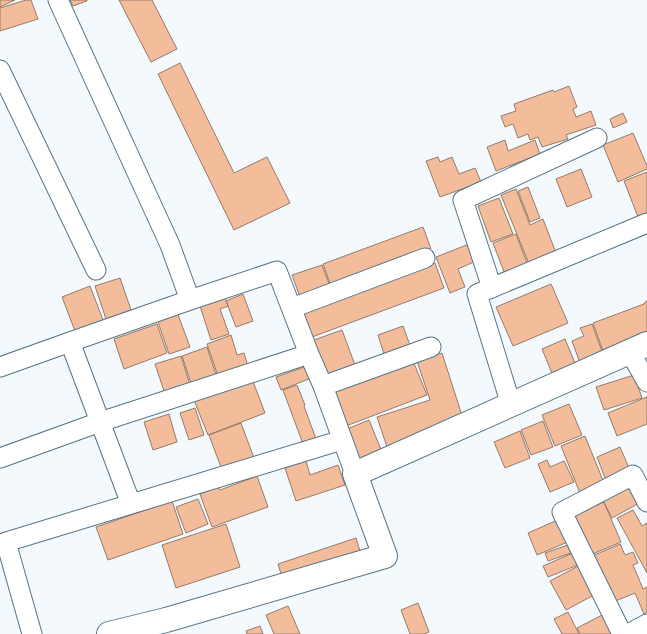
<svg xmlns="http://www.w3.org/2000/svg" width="647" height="634" viewBox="0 0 647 634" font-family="Signika,sans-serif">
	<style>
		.building { fill: #f3bd9c; stroke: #967a69 }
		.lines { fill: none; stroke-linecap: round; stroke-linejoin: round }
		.minor-casing { stroke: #567484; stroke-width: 21 }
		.tertiary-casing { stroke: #567484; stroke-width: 26 }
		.minor { stroke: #fff; stroke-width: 19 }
		.tertiary { stroke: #fff; stroke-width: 24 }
	</style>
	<rect width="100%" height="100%" fill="#f3f9fd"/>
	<path class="building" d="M0,0H15L0,7Z
		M26,0H31L38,19L0,31V8Z
		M70,0H87V1L73,6Z
		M119,0H152L177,49L151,62Z
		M180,63L234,173L267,157L290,203L234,230L158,74Z
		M569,86L577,107L573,109L576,117L591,111L596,125L566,135L568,139L542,147L538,137L530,140L528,134L518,138L513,124L505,127L501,116L516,111L514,104L553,90L554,92Z
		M623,113L627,122L613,128L610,119Z
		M633,133L647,166V169L618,182L603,145Z
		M505,140L508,151L535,140L540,154L496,171L487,147Z
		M438,157L440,162L452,157L459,174L475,168L481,182L440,197L426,161Z
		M581,169L592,197L567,207L556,179Z
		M647,172V213L638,217L624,181Z
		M528,187L540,218L530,222L518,191Z
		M516,189L530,225L543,219L556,253L529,264L501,195Z
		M499,198L513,234L491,242L478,206Z
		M423,227L431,249L331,286L323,264Z
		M516,234L529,268L506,277L493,243Z
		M469,244L476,261L458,269L465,287L450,293L436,257Z
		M435,263L444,288L312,337L303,312Z
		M322,265L330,286L300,297L292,275Z
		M120,278L131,310L106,319L95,286Z
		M551,284L568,323L513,346L496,307Z
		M90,286L103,320L75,331L62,297Z
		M243,294L253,321L236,327L226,301Z
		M225,297L228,306L220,309L229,334L211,340L200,306Z
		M647,301V334L603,351L593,323L644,304V303Z
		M177,312L190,347L169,354L157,319Z
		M157,324L167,353L124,369L114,339Z
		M592,324L603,354L580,363L572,341L584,336L580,328Z
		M403,326L411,348L385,357L378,335Z
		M342,330L355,365L327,376L314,340Z
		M231,335L237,355L244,353L248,366L218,376L207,344Z
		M565,339L577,368L554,378L542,349Z
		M207,347L217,378L192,386L182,356Z
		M442,353L465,425L388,450L377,417L430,400L417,361Z
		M181,356L190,385L165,394L155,364Z
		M413,361L427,395L346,426L333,391Z
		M307,366L311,378L281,390L276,377Z
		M634,375L642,398L604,410L596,387Z
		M252,379L265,413L208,435L194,400Z
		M297,385L305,405L304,406L316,439L303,444L283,390Z
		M647,397V424L617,436L608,413Z
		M569,404L582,435L555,446L542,415Z
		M195,408L204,435L189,440L180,413Z
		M169,414L177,442L153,450L144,422Z
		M369,420L382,452L359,461L347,429Z
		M543,421L553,447L531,455L521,430Z
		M241,423L254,458L222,470L209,435Z
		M520,431L530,458L505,468L494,442Z
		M585,436L604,483L580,493L561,446Z
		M620,447L629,468L605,478L597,457Z
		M547,460L550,467L564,461L574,482L550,492L538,464Z
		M306,461L310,475L338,465L345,485L296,501L285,468Z
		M257,476L268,507L212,527L200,494L218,487L220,490Z
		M632,482L643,501L612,518L602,499Z
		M198,499L208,524L186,533L176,507Z
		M172,501L183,534L108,560L96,527Z
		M604,502L621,542L590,555L573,515Z
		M633,510L642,526L647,523V573L617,518Z
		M560,519L570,541L537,555L528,533Z
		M226,524L240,567L176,588L162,545Z
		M356,538L360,551L282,577L278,564Z
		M620,544L625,555L633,552L638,563L633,565L643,589L647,587V612L644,614L635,593L613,602L592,556Z
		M568,545L571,553L548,561L545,553Z
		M573,553L578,565L548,577L543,566Z
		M580,565L596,594L566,610L550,581Z
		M418,603L429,632L424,634H410L401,610Z
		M288,606L300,634H274L266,615Z
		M568,612L579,634H562L554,619Z
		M602,615L612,634H580L577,628Z
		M260,626L263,634H247L246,631Z"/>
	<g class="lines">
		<g class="minor-casing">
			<path id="minor" d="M58,0L170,245L190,300
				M0,70L96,270
				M492,288L463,200L597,138
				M292,308L425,258
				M630,352L647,382
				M0,367L70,342
				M323,386L431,347
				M511,405L477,294L647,223
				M0,458L100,422L309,354
				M131,504L70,342L190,300L277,271L309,354L323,386L355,474
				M32,634L6,542L342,440
				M622,634L562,512L633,475L647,502
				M628,634L647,624"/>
		</g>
		<g class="tertiary-casing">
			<path id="tertiary" d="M109,634L166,620L385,556L355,474L647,344"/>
		</g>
		<use href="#minor" class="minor"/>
		<use href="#tertiary" class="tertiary"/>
	</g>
</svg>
